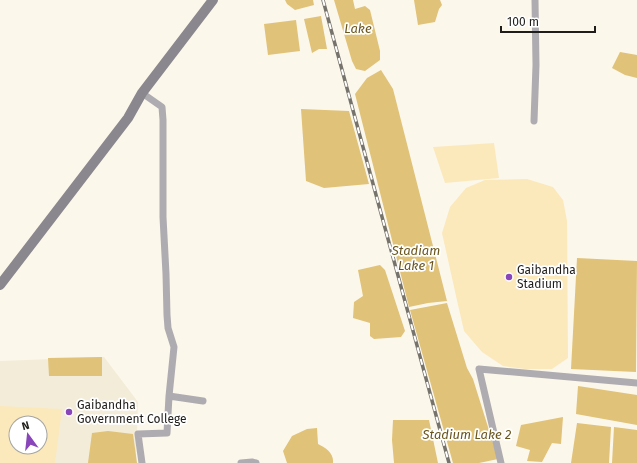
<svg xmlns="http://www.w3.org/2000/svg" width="637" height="463" viewBox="0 0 637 463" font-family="'Fira Sans',sans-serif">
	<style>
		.built { fill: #f3ecd9; fill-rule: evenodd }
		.green { fill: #fbe9bc; fill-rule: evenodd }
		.water { fill: #e0c278 }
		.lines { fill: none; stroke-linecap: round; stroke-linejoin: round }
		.street { stroke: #aeacb0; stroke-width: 7 }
		.secondary { stroke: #8a878e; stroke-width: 10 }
		.rail-casing { stroke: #76736c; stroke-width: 3.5 }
		.rail { stroke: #fff; stroke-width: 2; stroke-dasharray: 6; stroke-linecap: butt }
		.poi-dot { fill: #8946ba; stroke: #fff; stroke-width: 1.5 }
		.labels { text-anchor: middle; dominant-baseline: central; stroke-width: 3.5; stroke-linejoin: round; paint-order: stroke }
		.poi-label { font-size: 12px; fill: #1f1d19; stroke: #fff; text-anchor: start }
		.water-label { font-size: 13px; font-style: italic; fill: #6a551d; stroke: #fff }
	</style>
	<rect width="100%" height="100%" fill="#fcf7eb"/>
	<path class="built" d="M104,357L138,402L136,463H0V361ZM16,423H40V447H16Z"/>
	<path class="green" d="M494,143L499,178L445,183L433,147Z
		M527,179L553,187L563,200L567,221L568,358L552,369H525L503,366L482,352L464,331L456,296L442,233L450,207L466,188L485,180Z
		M0,406L62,409L55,463H0ZM16,423H40V447H16Z"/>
	<path class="water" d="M285,0H313L314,5L295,10L287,4Z
		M334,0H353L355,9L365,6L370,10L380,51V60L365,71L356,69L352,61Z
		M414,0H440L442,5L439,9L435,22L418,25Z
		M321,16L327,49H319L312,53L304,19Z
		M296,20L300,51L268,55L264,24Z
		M620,52L637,55V78L625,75L612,68Z
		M381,70L393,89L447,301L428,303L409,307L355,94L367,78Z
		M301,109L349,111L369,184L324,188L306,181Z
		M577,258L637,261L636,372L571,369Z
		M380,265L385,270L405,331L401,337L374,339L370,336V323L353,318L354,302L363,296L358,270Z
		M447,303L467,368L473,379L498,459L479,463H453L410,310Z
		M102,357V376H49L48,358Z
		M578,386L637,395V425L576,414Z
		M563,417L561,444L552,443L542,462L527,461L530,450L516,446L521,425Z
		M393,420H429L438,463H394L392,440Z
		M577,423L611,427L609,463H571Z
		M614,427L637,430V463H612Z
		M317,428L318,444C326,448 334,453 333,463H287L283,451L292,436L307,429Z
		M108,431L133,434L137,463H88L92,433Z"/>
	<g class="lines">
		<path class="street" d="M142,93L162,107L163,120V217L166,274L167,315L168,328L174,347L169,396L203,401
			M534,121L536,65L535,0
			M142,463L138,434L167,433L169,396
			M241,463L252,462L256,463
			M501,463L479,369L637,383"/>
		<path class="secondary" d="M0,285L128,118L142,93L213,0"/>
		<g class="rail-casing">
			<path id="rail" d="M323,0L449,463"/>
		</g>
		<use href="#rail" class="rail"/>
	</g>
	<g class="poi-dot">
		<circle cx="509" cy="277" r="4"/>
		<circle cx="69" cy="412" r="4"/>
	</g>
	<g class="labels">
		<g class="poi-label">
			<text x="517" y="270">Gaibandha<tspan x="517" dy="14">Stadium</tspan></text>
			<text x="77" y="405">Gaibandha<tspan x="77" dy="14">Government College</tspan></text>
		</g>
		<g class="water-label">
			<text x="358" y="28">Lake</text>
			<text x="416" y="250">Stadiam<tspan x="416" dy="15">Lake 1</tspan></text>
			<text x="467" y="434">Stadium Lake 2</text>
		</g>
	</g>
	<g transform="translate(28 435) rotate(345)"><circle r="19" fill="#ffffff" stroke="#a5a5a3"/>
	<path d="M0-3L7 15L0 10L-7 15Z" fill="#8946ba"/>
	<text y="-6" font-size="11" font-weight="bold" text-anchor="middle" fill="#1f1d19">N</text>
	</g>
	<path d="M501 26v6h94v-6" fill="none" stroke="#1f1d19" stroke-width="2"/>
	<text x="507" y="26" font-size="12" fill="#1f1d19" stroke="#ffffff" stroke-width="3" paint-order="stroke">100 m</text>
</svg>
